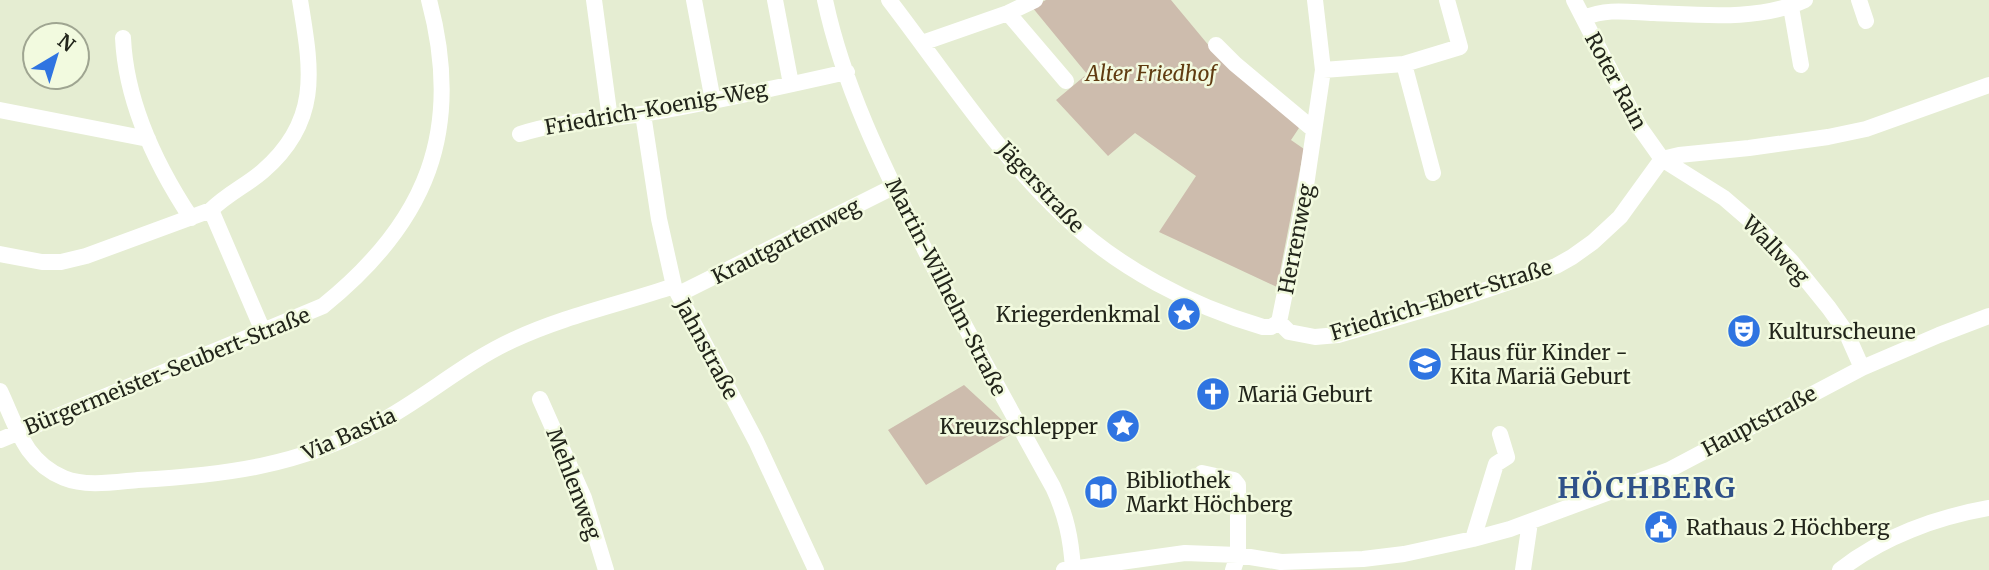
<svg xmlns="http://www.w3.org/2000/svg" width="1989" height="570" viewBox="0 0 1989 570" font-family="Merriweather,serif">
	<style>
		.green { fill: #cdbcad }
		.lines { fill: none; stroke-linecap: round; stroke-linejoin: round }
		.minor { stroke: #fff; stroke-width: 16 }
		.labels { text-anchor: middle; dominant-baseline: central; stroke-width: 5; stroke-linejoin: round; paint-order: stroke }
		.park-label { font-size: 21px; font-style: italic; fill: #603b11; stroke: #f2fadf }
		.street-label { font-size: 21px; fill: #22251b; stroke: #f2fadf }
		.poi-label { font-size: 21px; fill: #22251b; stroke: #f2fadf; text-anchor: start }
		.district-label { font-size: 28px; font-weight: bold; letter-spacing: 2px; fill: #2f5189; stroke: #f2fadf }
	</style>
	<rect width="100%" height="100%" fill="#e5edd2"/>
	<path class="green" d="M1046,0H1171L1210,47L1294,119L1299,128L1291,140L1304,149L1277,287L1159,232L1196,176L1135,133L1108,156L1056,100L1087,74L1032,7Z
		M964,385L1015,432L926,485L888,430Z"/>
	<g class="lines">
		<path class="minor" d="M594,0L610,119
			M694,0L713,101
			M775,0L791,84
			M825,0C843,85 883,166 921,242C963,325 1008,406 1053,487C1066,515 1071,538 1073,569
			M889,0C945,73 997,153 1064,216C1118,268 1191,306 1263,327H1271L1279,322
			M1574,0L1640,128L1662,159L1724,198L1760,229L1791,261L1829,308L1846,332L1862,368
			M1859,0L1866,21
			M1791,7L1801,65
			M1008,13L1066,81
			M1584,18C1607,8 1628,12 1654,13C1702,15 1760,21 1805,0
			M123,38C126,102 156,165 191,218
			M922,43L1008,13L1035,0
			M1216,45L1235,64L1314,130
			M1404,64L1433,173
			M1323,70L1404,64L1460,47L1447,0
			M0,110L148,139
			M643,114L659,219L674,286L756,441L816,570
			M520,134C559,121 602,120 642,114C711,103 779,87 847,72
			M211,210L263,331
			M0,254L42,262H61L86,256L211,210C227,194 247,185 263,171C322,120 311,68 300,0
			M679,294L893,187
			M1279,322L1289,332L1315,337L1338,335L1453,301L1556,266L1572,257L1593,242L1620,217L1662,159L1679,155L1749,148L1828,137L1866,129L1989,85
			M1279,322L1304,199L1323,70L1315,0
			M0,391C17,427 24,461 64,478C86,487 115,482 138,480C226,475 299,466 378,423C425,398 465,362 513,340C564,316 621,304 674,286
			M540,399L584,498L606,570
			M0,440L323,306C427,222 464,131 429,0
			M1202,473L1234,480L1238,485
			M1473,539L1496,464L1507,457L1500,434
			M1064,570L1185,553L1238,555L1281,562L1363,559L1404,554L1473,539L1510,529L1669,470L1862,368L1939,335L1989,316
			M1233,570L1238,555V485
			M1523,570L1530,522
			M1840,570C1882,537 1937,517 1989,508"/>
	</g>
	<defs>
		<g id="sight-disc" transform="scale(1.75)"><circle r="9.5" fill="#2f74e1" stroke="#f2fadf"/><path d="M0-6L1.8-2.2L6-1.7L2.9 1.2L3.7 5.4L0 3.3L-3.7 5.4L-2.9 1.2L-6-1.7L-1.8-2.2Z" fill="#fff"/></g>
		<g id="theatre-disc" transform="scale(1.75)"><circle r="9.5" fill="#2f74e1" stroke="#f2fadf"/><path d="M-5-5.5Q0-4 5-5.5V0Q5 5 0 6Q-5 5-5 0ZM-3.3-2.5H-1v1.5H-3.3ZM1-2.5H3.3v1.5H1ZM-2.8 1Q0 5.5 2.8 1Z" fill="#fff"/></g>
		<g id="school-disc" transform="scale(1.75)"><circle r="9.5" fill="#2f74e1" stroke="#f2fadf"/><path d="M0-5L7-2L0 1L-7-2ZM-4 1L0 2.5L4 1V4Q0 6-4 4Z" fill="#fff"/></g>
		<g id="church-disc" transform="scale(1.75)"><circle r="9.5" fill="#2f74e1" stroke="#f2fadf"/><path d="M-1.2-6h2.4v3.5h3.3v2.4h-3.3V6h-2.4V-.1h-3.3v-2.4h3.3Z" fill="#fff"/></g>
		<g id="library-disc" transform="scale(1.75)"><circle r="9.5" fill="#2f74e1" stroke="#f2fadf"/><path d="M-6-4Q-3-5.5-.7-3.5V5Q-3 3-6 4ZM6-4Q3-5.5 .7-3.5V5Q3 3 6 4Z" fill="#fff"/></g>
		<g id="civic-disc" transform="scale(1.75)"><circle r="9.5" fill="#2f74e1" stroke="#f2fadf"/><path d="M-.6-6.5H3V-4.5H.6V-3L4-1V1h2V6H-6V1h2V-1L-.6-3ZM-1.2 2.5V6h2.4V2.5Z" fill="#fff"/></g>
	</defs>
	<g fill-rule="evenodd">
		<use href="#sight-disc" x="1184" y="314"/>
		<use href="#theatre-disc" x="1744" y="331"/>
		<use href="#school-disc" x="1425" y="364"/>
		<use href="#church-disc" x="1213" y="394"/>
		<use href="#sight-disc" x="1123" y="426"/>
		<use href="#library-disc" x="1101" y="492"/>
		<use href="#civic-disc" x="1661" y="527"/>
	</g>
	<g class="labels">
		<g class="park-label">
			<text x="1151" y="73">Alter Friedhof</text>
		</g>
		<g class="street-label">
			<text transform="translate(1616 81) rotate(62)">Roter Rain</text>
			<text transform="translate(656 108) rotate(-10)">Friedrich-Koenig-Weg</text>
			<text transform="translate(1041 187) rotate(47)">Jägerstraße</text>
			<text transform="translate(1296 239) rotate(-79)">Herrenweg</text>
			<text transform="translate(786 241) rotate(-27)">Krautgartenweg</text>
			<text transform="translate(1776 250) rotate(46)">Wallweg</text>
			<text transform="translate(946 287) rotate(63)">Martin-Wilhelm-Straße</text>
			<text transform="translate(1441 300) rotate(-17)">Friedrich-Ebert-Straße</text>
			<text transform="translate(707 349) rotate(62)">Jahnstraße</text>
			<text transform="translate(167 371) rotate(-22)">Bürgermeister-Seubert-Straße</text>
			<text transform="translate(1759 421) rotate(-28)">Hauptstraße</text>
			<text transform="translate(349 434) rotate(-24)">Via Bastia</text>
			<text transform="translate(574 484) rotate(69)">Mehlenweg</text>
		</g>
		<g class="poi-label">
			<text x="1160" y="314" text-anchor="end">Kriegerdenkmal</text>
			<text x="1768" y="331">Kulturscheune</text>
			<text x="1450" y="352">Haus für Kinder -<tspan x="1450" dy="24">Kita Mariä Geburt</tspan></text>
			<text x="1238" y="394">Mariä Geburt</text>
			<text x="1098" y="426" text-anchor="end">Kreuzschlepper</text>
			<text x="1126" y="480">Bibliothek<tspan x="1126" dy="24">Markt Höchberg</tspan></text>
			<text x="1686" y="527">Rathaus 2 Höchberg</text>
		</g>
		<g class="district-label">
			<text x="1647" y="488">HÖCHBERG</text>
		</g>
	</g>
	<g transform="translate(56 56) rotate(38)"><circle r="33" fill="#f2fadf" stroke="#9fa591" stroke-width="2"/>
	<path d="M0-5L12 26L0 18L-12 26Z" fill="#2f74e1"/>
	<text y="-10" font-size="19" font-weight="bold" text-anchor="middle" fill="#22251b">N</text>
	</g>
</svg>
